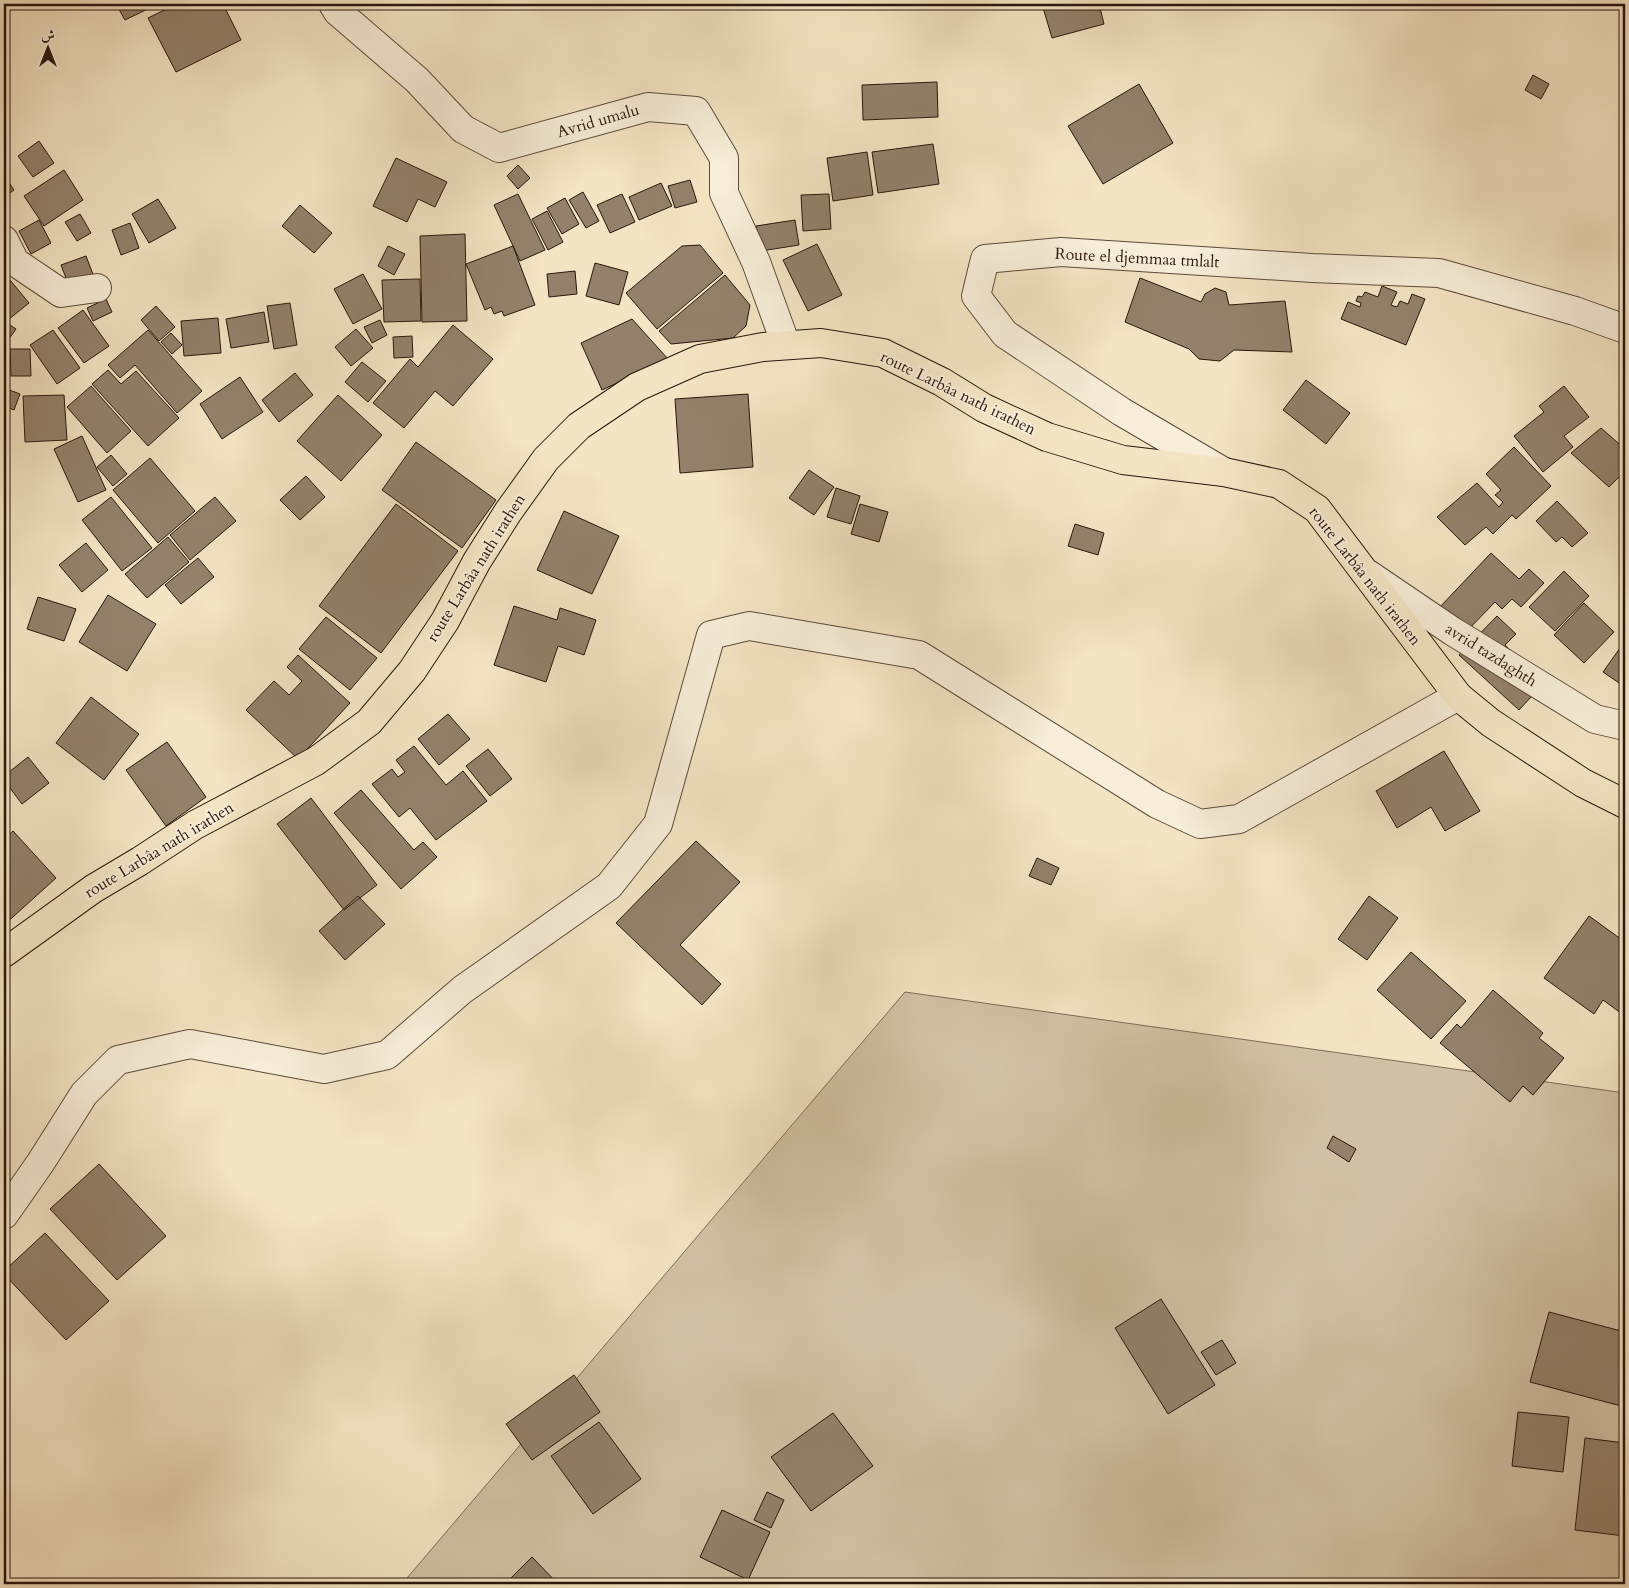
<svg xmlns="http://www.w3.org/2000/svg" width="1629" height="1588" viewBox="0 0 1629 1588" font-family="Cardo,Amiri,serif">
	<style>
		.green { fill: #d1c1a4; stroke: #7e6c58 }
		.building { fill: #93816b; stroke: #2a160c }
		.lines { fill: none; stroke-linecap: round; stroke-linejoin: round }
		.minor-casing { stroke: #5c4a3a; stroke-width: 30 }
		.major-casing { stroke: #2a160c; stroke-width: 30 }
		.minor { stroke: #f7edd8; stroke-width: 28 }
		.major { stroke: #f3e4c3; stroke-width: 28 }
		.labels { text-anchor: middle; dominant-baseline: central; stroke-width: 4; stroke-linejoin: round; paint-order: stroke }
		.street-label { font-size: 16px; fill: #2a160c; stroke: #f7edd8 }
	</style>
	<rect width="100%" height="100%" fill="#f3e4c3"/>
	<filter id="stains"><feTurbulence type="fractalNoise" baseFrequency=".004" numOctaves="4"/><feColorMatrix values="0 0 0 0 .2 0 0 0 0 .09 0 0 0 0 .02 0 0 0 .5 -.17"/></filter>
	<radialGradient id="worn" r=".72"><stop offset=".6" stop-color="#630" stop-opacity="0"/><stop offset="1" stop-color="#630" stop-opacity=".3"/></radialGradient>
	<path class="green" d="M905,992L1625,1093V1584H402Z"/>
	<path class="building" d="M116,4H158L125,20Z
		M177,4H223L241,40L176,72L148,18Z
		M1042,4H1099L1104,24L1052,38Z
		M1533,75L1549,84L1541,99L1525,90Z
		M937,82L938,117L863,120L862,85Z
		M1139,84L1173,143L1103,184L1068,126Z
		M39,141L54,163L33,177L18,156Z
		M933,144L939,184L878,193L872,152Z
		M867,152L873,195L833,201L827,158Z
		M396,158L447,182L435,207L418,199L407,222L373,206Z
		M518,165L530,178L518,189L507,176Z
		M64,170L83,200L44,226L24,196Z
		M4,175L14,190L4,197Z
		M690,180L697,202L675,208L668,186Z
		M661,183L672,206L639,220L629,197Z
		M583,192L599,221L586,228L569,200Z
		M518,194L545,250L520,261L494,205Z
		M622,194L635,222L610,233L597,205Z
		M829,194L831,229L803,231L801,195Z
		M565,198L579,224L562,234L547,208Z
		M158,199L176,228L149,243L132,214Z
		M300,205L332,233L314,253L282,226Z
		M547,211L563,242L548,250L532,219Z
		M80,214L91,233L77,241L65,222Z
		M39,220L51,243L31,254L19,231Z
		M795,220L799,245L761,251L756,226Z
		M130,223L139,248L121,255L112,230Z
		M465,234L467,321L422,322L420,236Z
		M817,244L842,295L808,311L783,260Z
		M700,245L723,273L657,329L626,293L682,246Z
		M388,246L405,254L394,275L378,266Z
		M513,246L535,305L504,316L502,311L494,314L491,307L485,310L466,264Z
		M86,256L94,277L69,286L61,265Z
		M595,263L628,272L619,305L586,296Z
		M575,271L577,294L549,297L547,274Z
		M363,274L382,309L353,324L334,289Z
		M725,275L750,305L746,326L733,338L671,344L659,331Z
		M1140,278L1201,302L1205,294L1215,288L1226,292L1229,305L1285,301L1292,352L1234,350L1220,361L1199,359L1189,349L1125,322Z
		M420,279L421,321L384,322L382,280Z
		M10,280L29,303L8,320L4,316V286Z
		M1382,286L1397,292L1391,305L1397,307L1400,301L1408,304L1412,294L1425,299L1406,345L1341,319L1348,302L1360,307L1361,303L1356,301L1358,296L1362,297L1365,292L1378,297Z
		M106,299L112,312L93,321L87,308Z
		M290,303L297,345L274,349L267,306Z
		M156,306L175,327L159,341L141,320Z
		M83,310L109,346L84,363L58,328Z
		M264,312L269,342L231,348L226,319Z
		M218,318L221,353L184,356L181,321Z
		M632,319L668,359L602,390L581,343Z
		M380,320L387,335L372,343L364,327Z
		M4,321L16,329L4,346Z
		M453,325L493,359L453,406L435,391L404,428L373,403L410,359L418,367Z
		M356,329L373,348L351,366L335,347Z
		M53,330L80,368L57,384L30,345Z
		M148,330L202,391L177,413L135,365L120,378L108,365Z
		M171,333L182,345L172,354L161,342Z
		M412,336L413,357L394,358L393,337Z
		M10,349H30L31,376H11Z
		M362,362L386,381L368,402L345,382Z
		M108,370L121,384L136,371L179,418L148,446L92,384Z
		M295,373L313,395L279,422L262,400Z
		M240,377L263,412L222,439L200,404Z
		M1306,380L1350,413L1326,444L1283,410Z
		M91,386L131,431L107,453L67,407Z
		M1564,386L1589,417L1564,436L1573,447L1543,472L1514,436L1544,412L1539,406Z
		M4,388L20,394L14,410L4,406Z
		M748,394L753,467L680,473L675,399Z
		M64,395L67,440L25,442L23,396Z
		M338,395L382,435L341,481L297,441Z
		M1601,428L1625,449V471L1609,487L1571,453Z
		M82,436L106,490L78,502L54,449Z
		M416,442L496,500L462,548L382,490Z
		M1514,447L1551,486L1516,519L1512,515L1493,534L1486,527L1465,545L1437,517L1477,483L1499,507L1503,502L1495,495L1501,490L1486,474Z
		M111,455L127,474L113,486L97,467Z
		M150,458L195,511L158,543L113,490Z
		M809,470L834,487L814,515L789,498Z
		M306,476L325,497L300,520L280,500Z
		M836,488L860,496L851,524L827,517Z
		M111,497L152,548L122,571L82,520Z
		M215,497L236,521L190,560L170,535Z
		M1557,501L1588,533L1572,547L1562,537L1556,542L1536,521Z
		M396,504L458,551L381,653L319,606Z
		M860,504L888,512L879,542L851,534Z
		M564,511L619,536L592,594L537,570Z
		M1075,524L1104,533L1098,555L1068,546Z
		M168,537L189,562L147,598L125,574Z
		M86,543L108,570L82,592L59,565Z
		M1491,553L1519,579L1529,569L1544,583L1521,607L1512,599L1502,609L1495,602L1465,633L1439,608Z
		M198,558L214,577L181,604L165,585Z
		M1564,571L1589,596L1555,631L1529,607Z
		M108,595L156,624L127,671L79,642Z
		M38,597L76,609L64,641L27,629Z
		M1584,603L1614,632L1584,663L1554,635Z
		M514,606L557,620L560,608L596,620L584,655L558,646L546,682L494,665Z
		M1497,616L1516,634L1505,645L1544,683L1519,710L1459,655Z
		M326,617L377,658L350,690L299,649Z
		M1625,641V687L1603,672Z
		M298,655L350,703L298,759L246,710L274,681L289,695L302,681L287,667Z
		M91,697L139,734L104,780L56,743Z
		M448,714L470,739L439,765L418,739Z
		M167,742L206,797L166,826L126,770Z
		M414,746L446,785L463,771L487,801L436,840L410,808L399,817L372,784L392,769L398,777L405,772L396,760Z
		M488,749L512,779L490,796L466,766Z
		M1444,751L1480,811L1445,831L1431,807L1397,828L1376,791Z
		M28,757L49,783L22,804L4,780V776Z
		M361,790L414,850L423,842L437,857L401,889L334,813Z
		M311,798L377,885L344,910L277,824Z
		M13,831L56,878L4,925V839Z
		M696,841L740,882L680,945L721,984L702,1005L616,923Z
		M1037,858L1059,868L1051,885L1029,876Z
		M358,896L385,924L345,960L319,931Z
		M1369,896L1398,918L1367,960L1338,939Z
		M1589,916L1625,942V1016L1603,1000L1594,1014L1544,978Z
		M1411,952L1466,1001L1431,1039L1377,990Z
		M1493,990L1543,1033L1539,1038L1564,1058L1533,1095L1523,1086L1510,1102L1440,1043L1457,1024L1461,1028Z
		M1333,1136L1356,1149L1349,1162L1327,1148Z
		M99,1164L166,1236L117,1280L50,1209Z
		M45,1233L109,1301L66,1340L4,1274V1271Z
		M1161,1299L1215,1385L1168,1414L1115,1328Z
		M1549,1312L1625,1332V1407L1530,1382Z
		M1222,1340L1236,1363L1216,1375L1201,1352Z
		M574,1375L600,1412L532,1460L506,1424Z
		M1518,1412L1569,1417L1563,1472L1512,1466Z
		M833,1413L873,1466L811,1511L771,1457Z
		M599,1422L641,1479L593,1514L551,1456Z
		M1585,1438L1625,1443V1536L1575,1530Z
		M767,1492L784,1500L771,1528L754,1520Z
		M722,1510L770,1532L748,1580L700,1557Z
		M532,1557L558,1584H511L508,1581Z"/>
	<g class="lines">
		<g class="minor-casing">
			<path id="minor" d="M333,4L338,12L417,80L463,129L499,148L648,107L696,111L724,158V193L756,262L786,345
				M4,240L15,262L61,293L97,288
				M1224,472L1122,412L1005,334L976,296L985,259L1061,252L1312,268L1439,273L1575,311L1625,329
				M1368,574L1452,631L1595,719L1625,726
				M4,1215L41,1162L84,1094L118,1060L190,1044L324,1069L387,1055L462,990L609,886L658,824L711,635L749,626L919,655L1157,804L1200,824L1239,819L1458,696"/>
		</g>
		<g class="major-casing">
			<path id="major" d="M4,953L93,889L140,861L195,825L316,761L369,722L412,671L445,621L477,561L508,512L546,459L579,426L637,387L700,359L763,347L821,343L883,353L942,382L984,408L1047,437L1123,460L1224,472L1279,484L1317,509L1458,696L1491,723L1583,783L1625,804"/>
		</g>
		<use href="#minor" class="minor"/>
		<use href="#major" class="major"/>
	</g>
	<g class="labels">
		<g class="street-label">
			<text transform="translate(598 121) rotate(-16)">Avrid umalu</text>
			<text transform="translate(1137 258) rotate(3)">Route el djemmaa tmlalt</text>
			<text transform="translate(958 393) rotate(26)">route Larbâa nath irathen</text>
			<text transform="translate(476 568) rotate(-58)">route Larbâa nath irathen</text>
			<text transform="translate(1365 576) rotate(52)">route Larbâa nath irathen</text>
			<text transform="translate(1491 655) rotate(32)">avrid tazdaghth</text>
			<text transform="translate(159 850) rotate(-31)">route Larbâa nath irathen</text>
		</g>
	</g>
	<rect width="1629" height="1588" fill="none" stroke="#f3e4c3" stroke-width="20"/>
	<rect x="5" y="5" width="1619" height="1578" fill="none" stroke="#2a160c" stroke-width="2.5"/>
	<rect x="10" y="10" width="1609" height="1568" fill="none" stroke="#2a160c"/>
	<g transform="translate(48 48)" stroke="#f7edd8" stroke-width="4" paint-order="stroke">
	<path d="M0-4L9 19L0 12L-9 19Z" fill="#2a160c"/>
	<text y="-8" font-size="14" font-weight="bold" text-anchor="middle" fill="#2a160c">ش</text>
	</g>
	<rect width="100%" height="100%" filter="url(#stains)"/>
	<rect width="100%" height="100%" fill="url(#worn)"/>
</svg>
